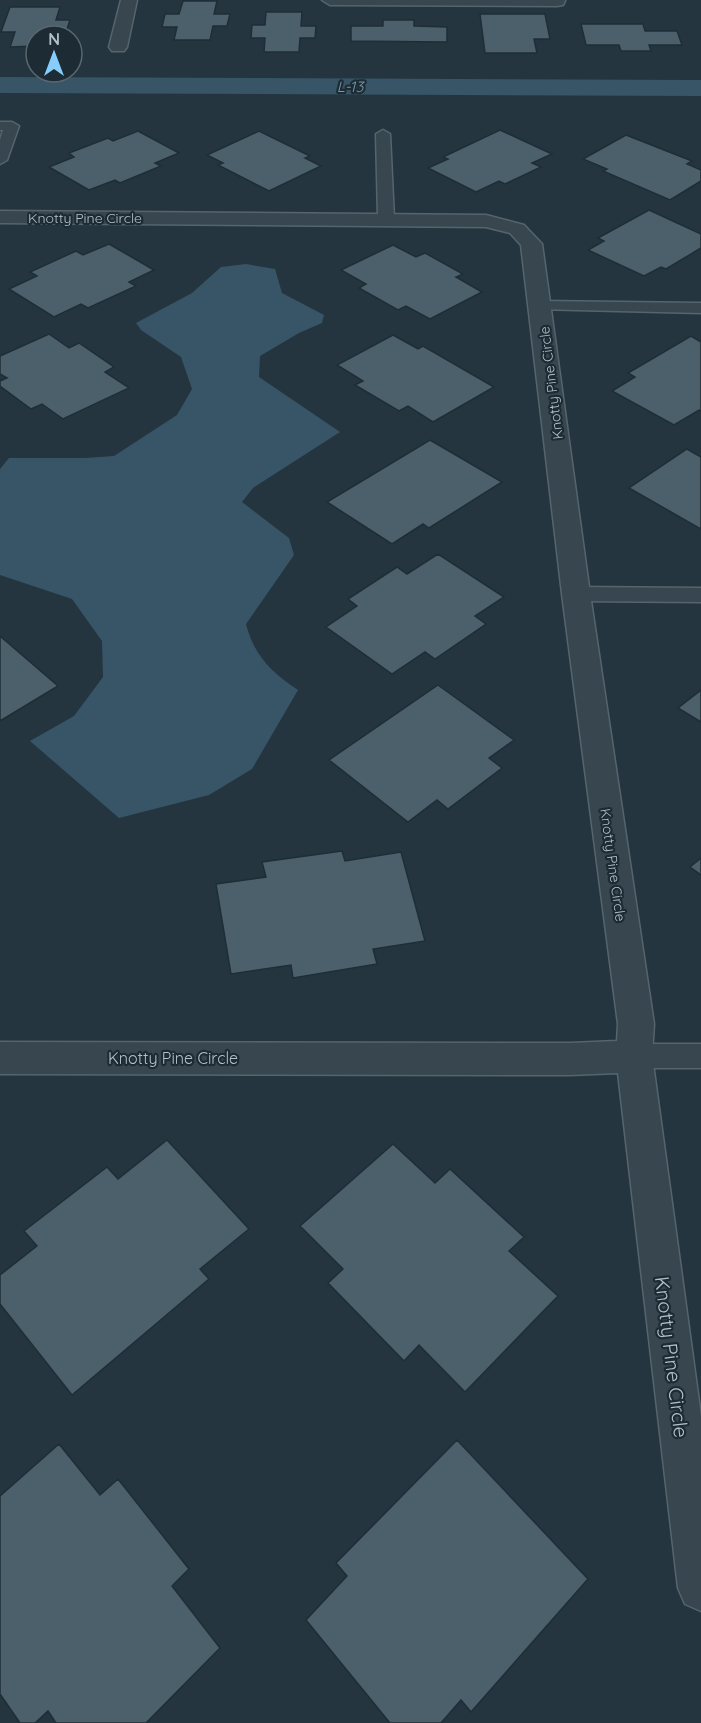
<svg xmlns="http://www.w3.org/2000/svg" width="701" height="1723" viewBox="0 0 701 1723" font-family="Quicksand,sans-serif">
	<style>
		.water { fill: #375567 }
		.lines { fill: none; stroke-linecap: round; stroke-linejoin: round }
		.canal { fill: #375567; fill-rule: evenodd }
		.building { fill: #4c606b; stroke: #1f2e36; stroke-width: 1.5 }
		.service-casing { stroke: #56646d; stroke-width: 3 }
		.minor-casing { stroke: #56646d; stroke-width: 3 }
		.service { fill: #38474f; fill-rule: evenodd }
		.minor { fill: #38474f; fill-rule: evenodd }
		.labels { text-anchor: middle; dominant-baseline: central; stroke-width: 4.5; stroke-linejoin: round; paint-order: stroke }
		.far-street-label { font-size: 14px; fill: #b4c1ca; stroke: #1d2c34 }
		.far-water-label { font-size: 15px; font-style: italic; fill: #7399ae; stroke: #1d2c34 }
		.street-label { font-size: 16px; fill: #b4c1ca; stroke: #1d2c34 }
		.near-street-label { font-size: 20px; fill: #b4c1ca; stroke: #1d2c34 }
	</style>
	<rect width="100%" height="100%" fill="#24353f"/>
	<path class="water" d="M246,264L275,269L282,293L324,315L322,323L299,333L260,356L259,377L340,432L253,488L242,502L289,538L294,555L246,624C254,655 271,672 298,690L252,769L209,795L119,818L30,741L74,716L103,677L102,641L72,599L0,575V469L9,458H86L114,456L177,415L192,389L181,357L141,330L136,323L192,293L221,267Z"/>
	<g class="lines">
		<path class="canal" d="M0,77L701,80V96L0,93Z"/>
	</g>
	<path class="building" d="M183,1H217L214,14H230L227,26H213L210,40H174L177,27H162L165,14H179Z
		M10,7H60L56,20H70L66,32L36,36V46L10,47L15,32H1Z
		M266,12H302L301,26H316L315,38H300L299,52H264L265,38H251L252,25H265Z
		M480,14H545L550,39H534L537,53H485Z
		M383,20H414V26L447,27V42L351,41V26H383Z
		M581,24H643L645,31H677L682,45H649L651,51H621L619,45H586Z
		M500,130L552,154L532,163L541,167L505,184L499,181L476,192L428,168L448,159L443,157Z
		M138,131L179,153L155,163L161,166L120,183L115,180L89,190L49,167L74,157L69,153L108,138L113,141Z
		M259,131L310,156L305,158L321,166L269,191L218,165L223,163L207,155Z
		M626,135L692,161L687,164L701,170V181L670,200L603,171L607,169L583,159Z
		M649,210L701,234V248L666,269L661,267L644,276L588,250L604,241L598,238Z
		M109,244L154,270L129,282L136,286L88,308L81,304L54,317L9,289L37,276L30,272L76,251L83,255Z
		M393,245L416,257L425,253L463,274L456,277L482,292L430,319L406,306L398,310L359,288L366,284L341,270Z
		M49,334L69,348L79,343L114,367L105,372L129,388L63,419L42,404L31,409L0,386V381L7,378L0,374V356Z
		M393,335L418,349L423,346L494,387L433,422L408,406L399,411L355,385L363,381L337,365Z
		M691,336L701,342V411L699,410L674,425L612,391L635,377L628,373Z
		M430,440L502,482L429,528L423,524L392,544L327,502Z
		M687,449L701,457V529L629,488Z
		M438,554L504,597L475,616L486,624L435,659L425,652L392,674L326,627L357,606L348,599L397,567L407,574Z
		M0,636L58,686L0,721Z
		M438,685L514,740L489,758L502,768L448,809L437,800L408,822L329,760Z
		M701,690V722L678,708Z
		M342,851L345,861L401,852L425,941L373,949L377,964L293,978L291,965L231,974L216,884L266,877L262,862Z
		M701,858V875L690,867Z
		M167,1140L249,1229L200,1269L209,1279L72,1395L0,1304V1275L37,1246L24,1231L107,1167L118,1179Z
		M393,1144L435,1183L450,1169L524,1237L509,1251L558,1296L465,1392L419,1345L404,1361L328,1283L343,1269L300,1226Z
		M457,1440L588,1579L471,1712L461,1700L441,1723H390L306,1620L347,1576L336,1563Z
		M59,1444L100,1495L118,1479L189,1569L172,1586L220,1648L146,1723H56L48,1711L35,1723H20L0,1694V1496Z"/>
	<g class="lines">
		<g class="service-casing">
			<path id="service" d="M0,122H12L19,126L7,160L0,164V140L3,130H0Z
				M383,130L390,134L394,219L386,224L378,219L376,134Z
				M541,301L701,303V313L535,309L533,306L535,303Z
				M576,587L701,588V602L576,601L569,599L566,594L569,589Z
				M634,1044H701V1068H634L625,1064L621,1056L625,1048Z"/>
		</g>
		<g class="minor-casing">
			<path id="minor" d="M121,0H137L127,47L124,51H112L109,47Z
				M322,0H565V1L563,5L557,6L330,5Z
				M0,211L486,215L524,225L542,244L590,594L654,1024L652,1056L701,1416V1611L685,1604L678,1588L618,1073L570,1075L0,1074V1042L570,1043L617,1041L618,1024L562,594L521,245L510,233L486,227L0,223Z"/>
		</g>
		<use href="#service" class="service"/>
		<use href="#minor" class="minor"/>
	</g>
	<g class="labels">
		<g class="far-street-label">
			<text x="85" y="218">Knotty Pine Circle</text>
			<text transform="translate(551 383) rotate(-97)">Knotty Pine Circle</text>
			<text transform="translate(613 865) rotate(82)">Knotty Pine Circle</text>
		</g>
		<g class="far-water-label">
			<text x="350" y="86">L-13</text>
		</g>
		<g class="street-label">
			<text x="173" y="1058">Knotty Pine Circle</text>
		</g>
		<g class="near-street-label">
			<text transform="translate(672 1357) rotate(83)">Knotty Pine Circle</text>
		</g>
	</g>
	<g transform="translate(54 54)"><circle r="28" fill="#1d2c34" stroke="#596870" stroke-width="1.5"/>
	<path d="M0-4.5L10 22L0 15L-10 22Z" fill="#87cdfc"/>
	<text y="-9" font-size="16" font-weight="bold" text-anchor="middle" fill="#b4c1ca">N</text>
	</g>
</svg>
